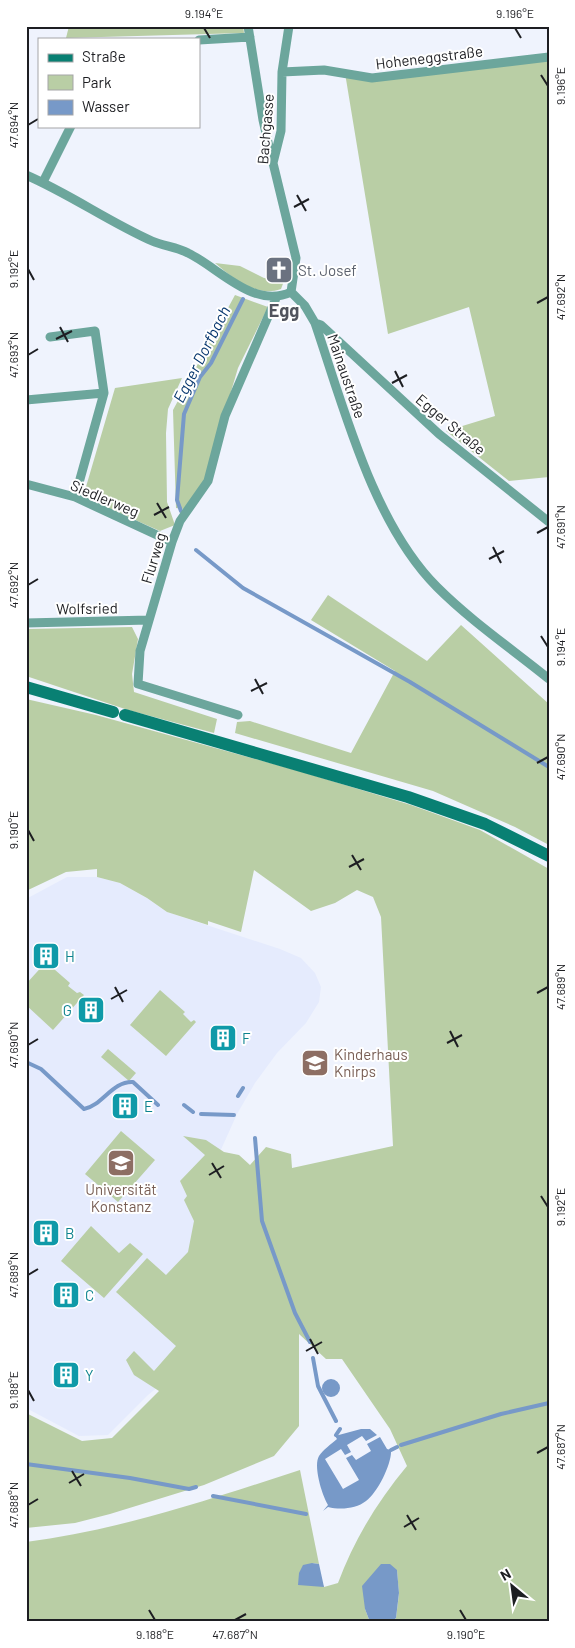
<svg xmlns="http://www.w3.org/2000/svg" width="575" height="1648" viewBox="0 0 575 1648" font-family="Barlow,sans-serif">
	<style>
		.built { fill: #e5ebfd }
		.green { fill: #b9cea5 }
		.water { fill: #7799c8 }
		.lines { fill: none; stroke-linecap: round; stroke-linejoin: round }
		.stream { stroke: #7799c8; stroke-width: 4 }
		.minor { stroke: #6ca69c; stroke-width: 9 }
		.secondary { stroke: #098073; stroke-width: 12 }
		.ticks { fill: none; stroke: #1d1e22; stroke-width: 2 }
		.labels { text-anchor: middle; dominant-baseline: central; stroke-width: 4; stroke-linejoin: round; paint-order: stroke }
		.street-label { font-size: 15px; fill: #1d1e22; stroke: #fff }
		.worship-label { font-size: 15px; fill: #5b616d; stroke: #fff; text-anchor: start }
		.culture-label { font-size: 15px; fill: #0d838f; stroke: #fff; text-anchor: start }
		.education-label { font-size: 15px; fill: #785e54; stroke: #fff; text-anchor: start }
		.water-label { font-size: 16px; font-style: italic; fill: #06366e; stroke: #fff }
		.quarter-label { font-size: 18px; font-weight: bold; fill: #51545d; stroke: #fff }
		.neatline { fill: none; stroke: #1d1e22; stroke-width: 2 }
		.ticks-label { font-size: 12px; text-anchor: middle; fill: #1d1e22 }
	</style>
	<rect width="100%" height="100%" fill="#eff3fd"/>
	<path class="built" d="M67,877H97L120,883L147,898L167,912L280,949L301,958L315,973L321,987L319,1002L306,1023L277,1053L255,1083L237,1114L219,1154L176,1372L148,1395L108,1435L79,1436L26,1408V899Z"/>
	<path class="green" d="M69,26H243L244,33L66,38Z
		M549,57V477L509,481L446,431L495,416L469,307L388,334L345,73L374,79Z
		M215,263L240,266L264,278L284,281L281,289C256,298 233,278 215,263Z
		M235,295L268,307L238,368L205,479L184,509L176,508L173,410Z
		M182,378L168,409L166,433L167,502L175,525L160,531L83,497L115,388Z
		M328,595L427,661L461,625L549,704V845L515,827L433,791L235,733L237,722L250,721L351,753L395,671L311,620Z
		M132,627L138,639L132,674L134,692L217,719L214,733L128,710L26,676V629Z
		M26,699L96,715L299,771L411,805L480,830L549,869V1622H391L396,1618L399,1594L397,1570L365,1609L370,1622H26V1542C120,1530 211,1499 300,1470L319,1564L312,1563L324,1587L338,1583C354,1540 377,1502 407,1466L390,1429L342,1359H326L299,1334V1426L274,1456L204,1485L110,1514L75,1523L26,1528V1413L82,1441L112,1438L159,1391L134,1375L126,1360L134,1351L154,1371L176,1346L116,1292L147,1258L166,1275L188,1252L194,1221L184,1200L187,1196L180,1181L205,1155L183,1136L206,1140L224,1152L239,1155L250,1165L266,1147L291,1154L292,1168L393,1146L381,917L373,897L357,890L335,903L311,911L254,870L241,932L208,921V925L167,912L147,898L120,883L97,877V869L66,872L26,891Z
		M46,962L70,983L68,986L77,993L80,992L84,995L53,1030L26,1005V984Z
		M160,990L185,1012L183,1014L191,1022L194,1020L196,1022L166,1056L130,1025Z
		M108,1049L136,1073L129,1081L101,1057Z
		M121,1131L155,1160L118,1202L85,1174Z
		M91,1226L119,1253L130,1243L143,1254L104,1298L61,1261Z"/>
	<path class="water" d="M322 1388a9 9 0 1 1 18 0a9 9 0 1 1-18 0Z
		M361,1429H370L377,1435L366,1441L362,1436L347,1445L351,1452L345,1455L341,1449L325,1459L343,1489L359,1480L346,1458L352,1455L356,1460L371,1451L367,1444L380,1437L387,1449L391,1450C392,1463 378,1492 366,1501C356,1509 340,1510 328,1507L323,1511L328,1505C322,1495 313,1466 319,1456C323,1450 331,1444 337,1439L335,1436Z
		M312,1563L319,1564L324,1587L298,1585L299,1573L303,1565Z
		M381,1564H390L397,1570L399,1593L396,1618L391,1622H370L365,1609L362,1586Z"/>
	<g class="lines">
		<path class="stream" d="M181,511L177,500L184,414L200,377L211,363L243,299
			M196,550L243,588L410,682L549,767
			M26,1062L41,1069L84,1109C103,1105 112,1081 133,1082L158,1105
			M238,1096L243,1088
			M184,1105L193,1112
			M201,1114L234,1115
			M255,1138L262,1221L295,1313L310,1342
			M313,1358L318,1386L336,1421
			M336,1435L340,1429
			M401,1445L501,1414L549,1403
			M391,1450L397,1447
			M26,1464L130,1478L189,1489L196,1487
			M213,1496L306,1514"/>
		<path class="minor" d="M248,26L263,120L272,160
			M289,26L282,72L281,131L273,163L296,258L291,292
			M199,40L250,37
			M282,72L324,70L372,78L549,57
			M26,175C70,194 109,222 152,241C163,246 177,247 188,253C218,267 254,310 291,292
			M43,182L71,126
			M291,292L305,306L315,323C344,408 373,523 437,587C471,621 512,649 549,679
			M315,323L321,325L439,434L549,522
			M50,337L95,331L104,393
			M26,400L104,393L75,497
			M26,484L75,497L172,542
			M26,623L149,620
			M238,715L138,684L140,651L172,542L180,521L208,481L225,416L277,296"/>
		<path class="secondary" d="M26,687L113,712
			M125,715L408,797L485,824L549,856"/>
	</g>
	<path class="ticks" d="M204,28L210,38M515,28L521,38M541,75L548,86M28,125L38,119M297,195L306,211M294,207L309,199M28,269L34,280M537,303L548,297M60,327L68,342M56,339L72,331M28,355L38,349M395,371L403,387M392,383L407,375M157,503L166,518M154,515L169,507M537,533L548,527M493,547L501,563M489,559L504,551M28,585L38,579M541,636L548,647M255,679L263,694M251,691L267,683M537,763L548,757M28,830L34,841M352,855L361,870M349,867L364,859M115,987L123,1002M537,993L548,987M111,999L127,990M450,1031L458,1047M447,1043L462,1035M28,1045L38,1039M212,1163L221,1178M209,1175L224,1166M541,1196L548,1207M28,1275L38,1269M310,1339L318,1354M306,1351L322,1342M28,1390L34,1401M537,1453L548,1447M72,1471L81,1486M69,1483L84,1474M28,1505L38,1499M407,1515L416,1530M404,1527L419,1518M149,1610L155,1620M460,1610L466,1620M235,1620L246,1614"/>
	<defs>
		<g id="church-square" transform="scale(1.4375)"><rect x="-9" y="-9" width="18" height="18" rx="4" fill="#6b7280" stroke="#fff"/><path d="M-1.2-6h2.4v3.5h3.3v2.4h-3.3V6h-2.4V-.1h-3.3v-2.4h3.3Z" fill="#fff"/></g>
		<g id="building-square" transform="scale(1.4375)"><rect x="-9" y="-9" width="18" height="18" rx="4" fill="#0f9aa8" stroke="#fff"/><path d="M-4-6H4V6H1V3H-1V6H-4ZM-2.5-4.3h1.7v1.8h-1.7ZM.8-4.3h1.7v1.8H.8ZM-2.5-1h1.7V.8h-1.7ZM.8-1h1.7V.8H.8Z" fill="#fff"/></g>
		<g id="school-square" transform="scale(1.4375)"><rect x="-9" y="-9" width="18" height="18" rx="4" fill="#8d6e63" stroke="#fff"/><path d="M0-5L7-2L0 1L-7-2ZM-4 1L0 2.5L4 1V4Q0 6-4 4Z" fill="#fff"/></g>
		<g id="university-square" transform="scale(1.4375)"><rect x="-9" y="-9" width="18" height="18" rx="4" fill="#8d6e63" stroke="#fff"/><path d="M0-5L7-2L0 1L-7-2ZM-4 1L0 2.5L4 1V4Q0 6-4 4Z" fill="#fff"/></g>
	</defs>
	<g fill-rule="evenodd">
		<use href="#church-square" x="279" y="270"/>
		<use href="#building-square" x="46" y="956"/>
		<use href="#building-square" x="91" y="1010"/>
		<use href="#building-square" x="223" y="1038"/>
		<use href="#school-square" x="315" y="1063"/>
		<use href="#building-square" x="125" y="1106"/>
		<use href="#university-square" x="121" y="1163"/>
		<use href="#building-square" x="46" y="1233"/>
		<use href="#building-square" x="66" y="1295"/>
		<use href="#building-square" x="66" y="1375"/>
	</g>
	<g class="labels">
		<g class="street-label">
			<text transform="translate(429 57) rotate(-7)">Hoheneggstraße</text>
			<text transform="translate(265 129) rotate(-85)">Bachgasse</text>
			<text transform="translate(347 376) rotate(71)">Mainaustraße</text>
			<text transform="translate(451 424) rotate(40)">Egger Straße</text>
			<text transform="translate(105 498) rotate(23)">Siedlerweg</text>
			<text transform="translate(153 558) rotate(-73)">Flurweg</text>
			<text transform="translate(87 608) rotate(-1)">Wolfsried</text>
		</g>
		<g class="worship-label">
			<text x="298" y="270">St. Josef</text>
		</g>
		<g class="culture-label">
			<text x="65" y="956">H</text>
			<text x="72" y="1010" text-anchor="end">G</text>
			<text x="242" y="1038">F</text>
			<text x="144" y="1106">E</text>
			<text x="65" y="1233">B</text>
			<text x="85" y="1295">C</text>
			<text x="85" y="1375">Y</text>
		</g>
		<g class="education-label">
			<text x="334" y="1054">Kinderhaus<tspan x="334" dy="17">Knirps</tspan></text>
			<text x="121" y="1189" text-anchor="middle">Universität<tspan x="121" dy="17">Konstanz</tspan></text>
		</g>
		<g class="water-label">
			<text transform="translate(201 354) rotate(-63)">Egger Dorfbach</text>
		</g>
		<g class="quarter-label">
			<text x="284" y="310">Egg</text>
		</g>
	</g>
	<rect width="575" height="1648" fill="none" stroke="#ffffff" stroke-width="55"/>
	<rect x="38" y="38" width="162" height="90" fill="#ffffff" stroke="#a5a5a7"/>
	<rect x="48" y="54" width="25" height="8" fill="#098073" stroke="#a5a5a7"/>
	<text x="82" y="62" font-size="15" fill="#1d1e22">Straße</text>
	<rect x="48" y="75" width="25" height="15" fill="#b9cea5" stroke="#a5a5a7"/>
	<text x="82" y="88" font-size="15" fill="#1d1e22">Park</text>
	<rect x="48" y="100" width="25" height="15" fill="#7799c8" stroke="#a5a5a7"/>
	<text x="82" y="112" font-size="15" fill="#1d1e22">Wasser</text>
	<g transform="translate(512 1586) rotate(331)" stroke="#ffffff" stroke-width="4" paint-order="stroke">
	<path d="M0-4L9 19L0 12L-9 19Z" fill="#1d1e22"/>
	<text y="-8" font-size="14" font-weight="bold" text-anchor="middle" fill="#1d1e22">N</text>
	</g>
	<rect x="28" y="28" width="520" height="1592" class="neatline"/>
	<g class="ticks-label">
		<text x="204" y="18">9.194°E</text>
		<text x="515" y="18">9.196°E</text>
		<text transform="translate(561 86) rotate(-90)" y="4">9.196°E</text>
		<text transform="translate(14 125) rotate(-90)" y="4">47.694°N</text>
		<text transform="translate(14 269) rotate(-90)" y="4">9.192°E</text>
		<text transform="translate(561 297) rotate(-90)" y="4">47.692°N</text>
		<text transform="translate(14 355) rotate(-90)" y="4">47.693°N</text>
		<text transform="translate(561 527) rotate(-90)" y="4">47.691°N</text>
		<text transform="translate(14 585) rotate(-90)" y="4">47.692°N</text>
		<text transform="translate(561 647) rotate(-90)" y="4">9.194°E</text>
		<text transform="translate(561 757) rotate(-90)" y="4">47.690°N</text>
		<text transform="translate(14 830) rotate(-90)" y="4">9.190°E</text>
		<text transform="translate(561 987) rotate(-90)" y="4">47.689°N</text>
		<text transform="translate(14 1045) rotate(-90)" y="4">47.690°N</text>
		<text transform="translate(561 1207) rotate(-90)" y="4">9.192°E</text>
		<text transform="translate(14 1275) rotate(-90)" y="4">47.689°N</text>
		<text transform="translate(14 1390) rotate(-90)" y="4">9.188°E</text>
		<text transform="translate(561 1447) rotate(-90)" y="4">47.687°N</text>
		<text transform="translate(14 1505) rotate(-90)" y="4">47.688°N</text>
		<text x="155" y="1639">9.188°E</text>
		<text x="235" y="1639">47.687°N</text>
		<text x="466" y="1639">9.190°E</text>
	</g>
</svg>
